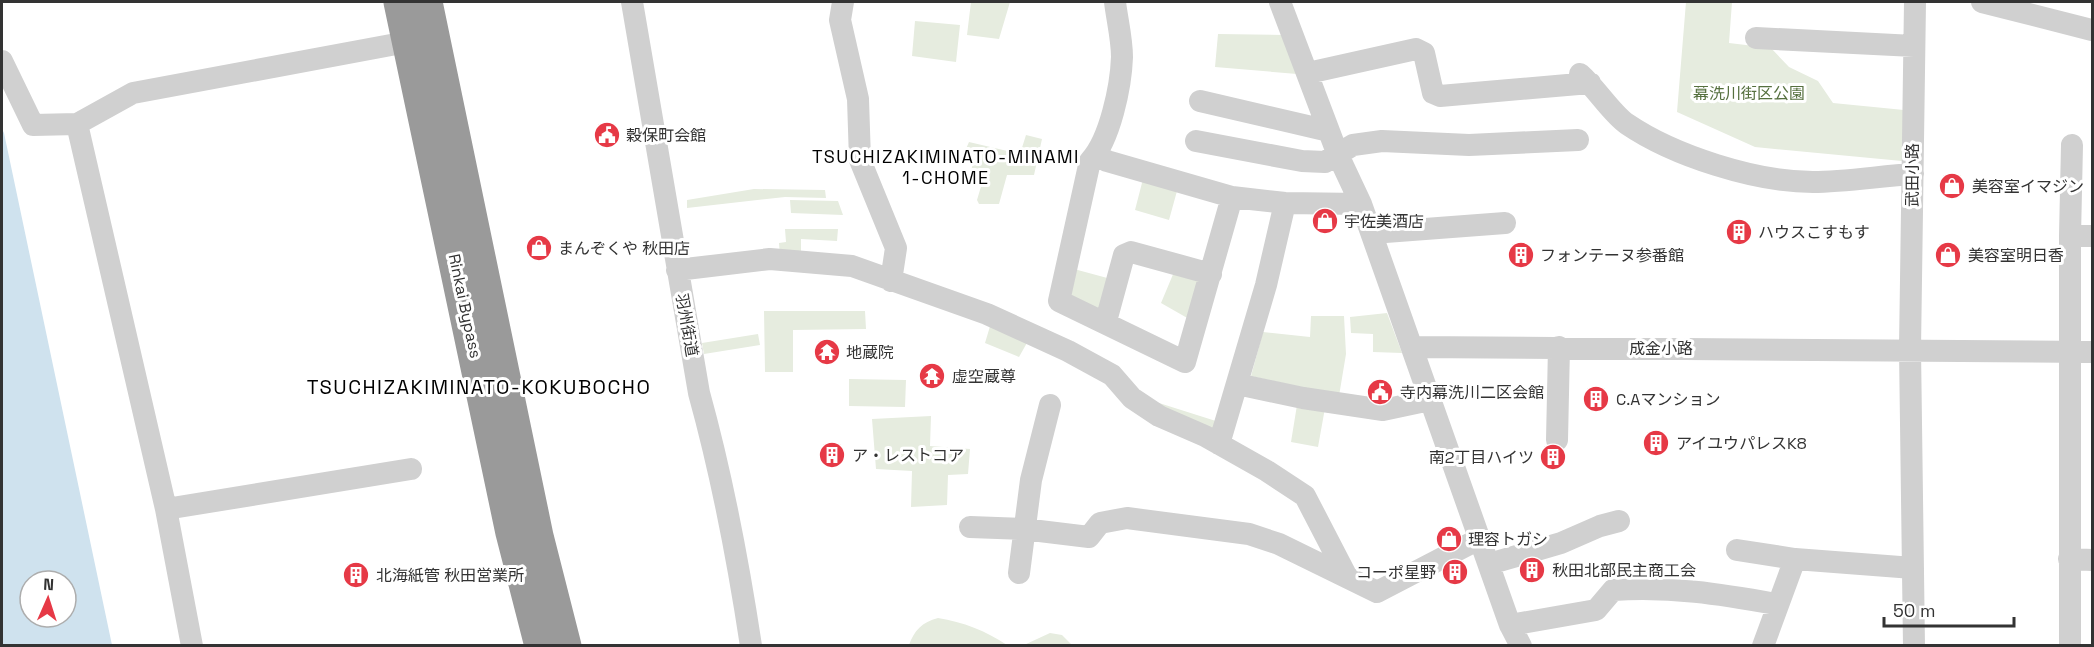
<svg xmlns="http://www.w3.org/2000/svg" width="2094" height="647" viewBox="0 0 2094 647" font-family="'Space Grotesk','Noto Sans JP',sans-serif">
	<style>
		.green { fill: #e6ecdf }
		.water { fill: #cfe2ee; fill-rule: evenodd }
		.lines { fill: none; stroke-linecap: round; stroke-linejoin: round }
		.minor { stroke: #d0d0d0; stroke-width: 22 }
		.highway { stroke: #9a9a9a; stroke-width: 33 }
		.labels { text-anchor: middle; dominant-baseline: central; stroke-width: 6; stroke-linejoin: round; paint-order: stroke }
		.park-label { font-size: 16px; fill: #56703f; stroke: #fff }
		.poi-label { font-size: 16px; fill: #333; stroke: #fff; text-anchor: start }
		.street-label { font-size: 16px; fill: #333; stroke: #fff }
		.neighbourhood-label { font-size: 18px; letter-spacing: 1.5px; fill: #000; stroke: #fff }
		.quarter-label { font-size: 20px; letter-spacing: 1.5px; fill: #000; stroke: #fff }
	</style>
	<rect width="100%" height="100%" fill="#fff"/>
	<path class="green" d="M971,2H1010L999,39L967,35Z
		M1686,2H1732L1729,43L1771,48L1789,67L1818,81L1833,103L1904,110L1902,161L1755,147L1677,112Z
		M915,21L960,25L956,62L912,56Z
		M1218,34L1285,35L1297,74L1215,67Z
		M1026,135L1042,139L1034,175H1007L999,204H979L977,200L985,173L971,170L976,155L965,151L969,142L1020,154Z
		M1143,179L1177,191L1169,220L1135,210Z
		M754,189L825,190L826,198L785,197L687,208V200Z
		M790,200L838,201L843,215L791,213Z
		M785,229H838L837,241L801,239V256H780L779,243L786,242Z
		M1074,269L1111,279L1103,313L1067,295Z
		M1174,272L1204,280L1189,319L1161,303Z
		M764,311H865L866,329L793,330V372H765Z
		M1387,313L1402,353L1373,352V334L1351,333L1350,317Z
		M1311,316H1344L1346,354L1339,396L1251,376L1263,332L1310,337Z
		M991,323L1028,341L1019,357L985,343Z
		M758,334L760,345L704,354L702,343Z
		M849,379L906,380L905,407L849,406Z
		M1159,403L1219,422L1214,433L1156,408Z
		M1297,405L1325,408L1318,447L1291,442Z
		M931,416L930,446L970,449L968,474L948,475L947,505L911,507L912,471L876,469L872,419Z
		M938,618C963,622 986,631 1007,645H909C914,631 922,622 938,618Z
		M1050,633L1062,635L1072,645H1024Z"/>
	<path class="water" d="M2,129L4,133L112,645H2ZM30,581H66V617H30Z"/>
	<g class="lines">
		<path class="minor" d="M632,2L699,393C722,476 738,560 751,646
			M843,2L840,20L858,99L860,160L896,248L891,281
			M1115,2C1117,19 1122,39 1122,57C1121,86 1110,140 1090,161L1059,301L1185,362L1232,197
			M1280,2L1338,155L1361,204L1510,625L1521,646
			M1982,2L2092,30
			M1756,38L1914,46
			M2,61L33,125L77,124L133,93L407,42
			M1308,73L1416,49L1424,53L1433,93L1440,96L1590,83
			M1580,74C1596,88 1612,114 1627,124C1674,156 1756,182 1813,182C1844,182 1881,176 1913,174
			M1200,101L1329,131
			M77,124L166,509L192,646
			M1196,141L1302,161L1325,162L1353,145L1382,141L1469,145L1578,140
			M1096,155L1107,161L1232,197L1285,203L1361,204
			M1372,233L1505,223
			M2070,236L2072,145
			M677,270L770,259L852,266L987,314L1068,351L1112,375L1132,398L1159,416L1205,436L1267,471L1305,496L1347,577
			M1106,321L1124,255L1131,252L1211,274
			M1413,347L2092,352
			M1237,384L1303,398L1383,410L1430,400
			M1557,440L1559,347
			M1219,444L1266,285L1285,203
			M166,509L411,469
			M970,527L1023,529L1089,537L1100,523L1127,518L1249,534L1279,544L1377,592L1479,539
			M1737,550L1795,559L1913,568
			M2069,559L2092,560
			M1489,564L1561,543L1600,526L1619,521
			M1019,573L1031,480L1050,405
			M1510,625L1596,610L1613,590C1670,586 1720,594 1776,604
			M1763,646L1795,559
			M1914,646L1910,349L1915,2
			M2070,646V236H2092"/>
		<path class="highway" d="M400,2L512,533L541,646
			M426,2L537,536L565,646"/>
	</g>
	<defs>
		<g id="civic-disc" transform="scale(1.35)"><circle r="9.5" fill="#e63946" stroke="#fff"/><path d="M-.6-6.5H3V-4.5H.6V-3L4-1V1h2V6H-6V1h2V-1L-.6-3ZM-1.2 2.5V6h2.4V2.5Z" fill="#fff"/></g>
		<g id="shop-disc" transform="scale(1.35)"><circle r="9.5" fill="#e63946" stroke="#fff"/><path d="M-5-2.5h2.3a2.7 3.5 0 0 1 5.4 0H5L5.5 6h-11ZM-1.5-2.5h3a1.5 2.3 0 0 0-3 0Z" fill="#fff"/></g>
		<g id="building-disc" transform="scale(1.35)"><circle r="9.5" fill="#e63946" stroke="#fff"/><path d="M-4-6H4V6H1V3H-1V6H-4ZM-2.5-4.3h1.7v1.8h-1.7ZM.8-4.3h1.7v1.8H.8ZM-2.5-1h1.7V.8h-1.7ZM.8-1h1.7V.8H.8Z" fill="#fff"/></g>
		<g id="temple-disc" transform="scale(1.35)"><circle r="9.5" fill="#e63946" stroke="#fff"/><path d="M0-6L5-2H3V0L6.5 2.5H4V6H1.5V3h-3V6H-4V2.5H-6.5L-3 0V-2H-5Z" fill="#fff"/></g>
	</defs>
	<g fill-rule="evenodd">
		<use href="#civic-disc" x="607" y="135"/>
		<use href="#shop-disc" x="1952" y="186"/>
		<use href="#shop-disc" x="1325" y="221"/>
		<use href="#building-disc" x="1739" y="232"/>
		<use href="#shop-disc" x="539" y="248"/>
		<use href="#building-disc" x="1521" y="255"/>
		<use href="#shop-disc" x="1948" y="255"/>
		<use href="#temple-disc" x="827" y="352"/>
		<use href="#temple-disc" x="932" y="376"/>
		<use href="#civic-disc" x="1380" y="392"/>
		<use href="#building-disc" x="1596" y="399"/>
		<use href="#building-disc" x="1656" y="443"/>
		<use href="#building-disc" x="832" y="455"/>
		<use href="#building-disc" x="1553" y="457"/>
		<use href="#shop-disc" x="1449" y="539"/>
		<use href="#building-disc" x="1532" y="570"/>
		<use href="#building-disc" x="1455" y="572"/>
		<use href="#building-disc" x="356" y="575"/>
	</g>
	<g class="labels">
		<g class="park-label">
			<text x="1749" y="93">幕洗川街区公園</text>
		</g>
		<g class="poi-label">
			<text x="626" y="135">穀保町会館</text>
			<text x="1972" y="186">美容室イマジン</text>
			<text x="1344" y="221">宇佐美酒店</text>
			<text x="1758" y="232">ハウスこすもす</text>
			<text x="558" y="248">まんぞくや 秋田店</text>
			<text x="1540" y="255">フォンテーヌ参番館</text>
			<text x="1968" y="255">美容室明日香</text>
			<text x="846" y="352">地蔵院</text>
			<text x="952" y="376">虚空蔵尊</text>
			<text x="1400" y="392">寺内幕洗川二区会館</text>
			<text x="1616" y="399">C.Aマンション</text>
			<text x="1676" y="443">アイユウパレスK8</text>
			<text x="852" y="455">ア・レストコア</text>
			<text x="1534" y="457" text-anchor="end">南2丁目ハイツ</text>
			<text x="1468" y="539">理容トガシ</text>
			<text x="1552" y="570">秋田北部民主商工会</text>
			<text x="1436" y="572" text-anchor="end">コーポ星野</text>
			<text x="376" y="575">北海紙管 秋田営業所</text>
		</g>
		<g class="street-label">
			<text transform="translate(1912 175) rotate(-90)">武田小路</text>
			<text transform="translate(465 306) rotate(78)">Rinkai Bypass</text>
			<text transform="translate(687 325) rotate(80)">羽州街道</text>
			<text x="1661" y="348">成金小路</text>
		</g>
		<g class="neighbourhood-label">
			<text x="946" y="156">TSUCHIZAKIMINATO-MINAMI<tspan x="946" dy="21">1-CHOME</tspan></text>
		</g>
		<g class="quarter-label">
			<text x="479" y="387">TSUCHIZAKIMINATO-KOKUBOCHO</text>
		</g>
	</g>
	<rect width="2094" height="647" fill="none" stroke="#333333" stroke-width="6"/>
	<g transform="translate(48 599) rotate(3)"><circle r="28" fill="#ffffff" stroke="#adadad" stroke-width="1.5"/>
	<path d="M0-4.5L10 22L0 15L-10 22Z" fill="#e63946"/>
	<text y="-9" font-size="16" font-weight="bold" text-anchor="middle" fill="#333333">N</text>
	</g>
	<path d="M1884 617v9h130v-9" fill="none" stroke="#333333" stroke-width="3"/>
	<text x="1893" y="617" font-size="18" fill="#333333" stroke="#ffffff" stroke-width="4.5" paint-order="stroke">50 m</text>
</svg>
